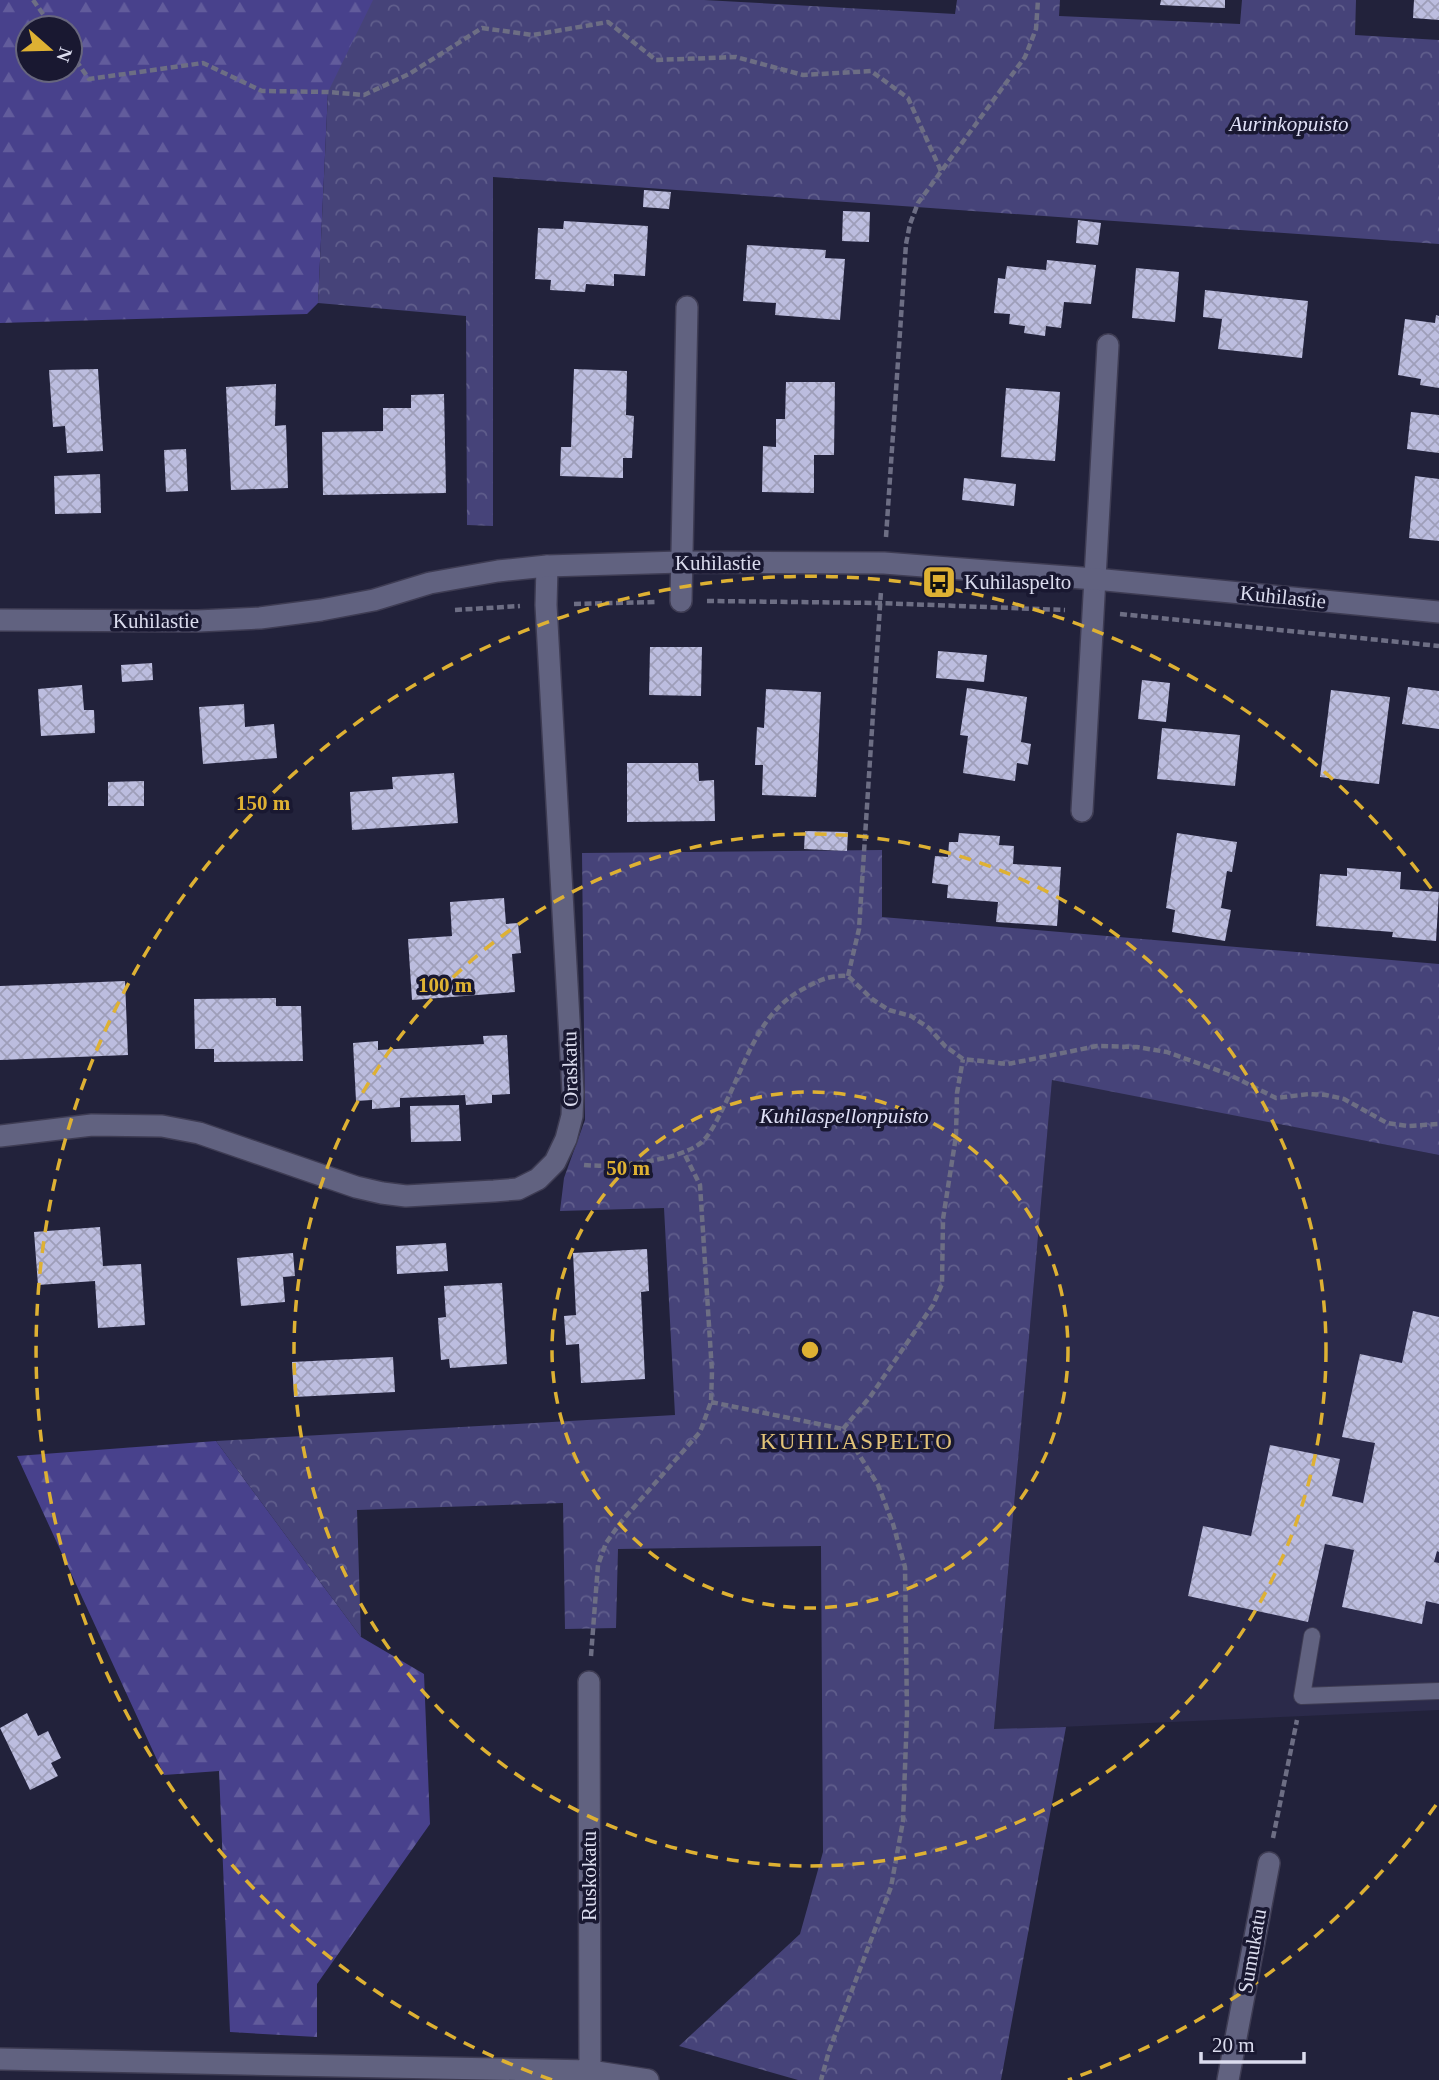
<svg xmlns="http://www.w3.org/2000/svg" width="1439" height="2080" viewBox="0 0 1439 2080" font-family="'Times New Roman',serif">
	<style>
		.built { fill: #2b2a4a }
		.forest { fill: url(#forest-firs); fill-rule: evenodd }
		.park { fill: url(#park-crowns) }
		.building { fill: url(#building-cross-hatch) }
		.lines { fill: none; stroke-linecap: round; stroke-linejoin: round }
		.lane-casing { stroke: #3e3c53; stroke-width: 18 }
		.street-casing { stroke: #3e3c53; stroke-width: 24 }
		.secondary-casing { stroke: #3e3c53; stroke-width: 24 }
		.path { stroke: #6d6e84; stroke-width: 4.5; stroke-dasharray: 7 3.5; stroke-linecap: butt }
		.lane { stroke: #616280; stroke-width: 16 }
		.street { stroke: #616280; stroke-width: 21 }
		.secondary { stroke: #616280; stroke-width: 21 }
		.ring { fill: none; stroke: #deb133; stroke-width: 3.5; stroke-dasharray: 12 9 }
		.labels { text-anchor: middle; dominant-baseline: central; stroke-width: 7; stroke-linejoin: round; paint-order: stroke }
		.park-label { font-size: 21px; font-style: italic; fill: #e0e1f7; stroke: #191831 }
		.street-label { font-size: 21px; fill: #dbdcee; stroke: #191831 }
		.poi-label { font-size: 21px; fill: #dbdcee; stroke: #191831; text-anchor: start }
		.neighbourhood-label { font-size: 23px; letter-spacing: 2px; fill: #e2c379; stroke: #191831 }
		.centre { fill: #deb133; stroke: #191831; stroke-width: 3.5 }
		.ring-label { font-size: 21px; text-anchor: middle; font-weight: bold; fill: #deb133; stroke: #191831; stroke-width: 7; stroke-linejoin: round; paint-order: stroke }
	</style>
	<defs>
		<pattern id="forest-firs" width="22" height="20" patternUnits="userSpaceOnUse" patternTransform="scale(1.75)"><rect width="22" height="20" fill="#48418c"/><path d="M5 1l3.5 6h-7zM16 11l3.5 6h-7z" fill="#625c9c"/></pattern>
		<pattern id="park-crowns" width="20" height="18" patternUnits="userSpaceOnUse" patternTransform="scale(1.75)"><rect width="20" height="18" fill="#464379"/><path d="M2 6a3 3 0 1 1 6 0M12 15a3 3 0 1 1 6 0" fill="none" stroke="#605e8c"/></pattern>
		<pattern id="building-cross-hatch" width="8" height="8" patternUnits="userSpaceOnUse" patternTransform="scale(1.75)"><rect width="8" height="8" fill="#bcbddf"/><path d="M0 0l8 8M0 8l8-8" fill="none" stroke="#9e9eb9"/></pattern>
	</defs>
	<rect width="100%" height="100%" fill="#22223b"/>
	<path class="built" d="M1052,1079L1439,1155V1710L994,1730Z"/>
	<path class="forest" d="M0,0H499L328,92L318,303L307,314L0,323ZM28,28H70V70H28Z
		M216,1441L361,1637L424,1674L430,1824L317,1984V2037L230,2032L219,1771L164,1775L17,1456Z"/>
	<path class="park" d="M373,0H704L955,14L957,0H1060L1059,16L1240,24L1242,0H1356L1355,35L1439,40V244L493,177V526L467,525L466,316L318,303L328,92Z
		M882,850V917L1439,964V1155L1052,1080L994,1729L1066,1727L1001,2080H798L679,2046L800,1934L823,1852L821,1546L618,1549L616,1628L565,1629L563,1503L357,1510L361,1637L216,1441L675,1415L664,1208L560,1211L564,1178L585,1120L582,853Z"/>
	<path class="building" d="M1161,0H1225V8L1160,5Z
		M1414,0H1439V20L1413,18Z
		M644,190L671,192L669,209L643,207Z
		M843,211L870,212L869,242L842,241Z
		M1078,220L1101,223L1098,245L1076,243Z
		M564,221L648,226L645,276L614,274V286L586,284L585,292L550,290L551,280L535,279L538,228L563,229Z
		M747,245L826,250L825,258L845,259L840,320L775,315L776,303L743,301Z
		M1047,260L1096,265L1091,304L1064,302L1061,328L1046,326L1045,336L1024,333L1025,326L1009,324L1010,314L994,313L998,278L1005,279L1007,266L1046,270Z
		M1136,268L1179,272L1175,322L1132,318Z
		M1205,290L1308,301L1302,358L1218,349L1222,319L1203,317Z
		M1436,315L1439,316V388L1420,385L1421,379L1398,375L1405,319L1435,323Z
		M98,369L103,451L67,453L65,426L53,427L49,370Z
		M574,369L627,371L626,415L634,416L632,458H623V478L560,476L561,447H571Z
		M786,382H835L834,455H814V493L762,492L763,446L776,447V419H785Z
		M276,384L275,426L286,425L288,488L231,490L226,387Z
		M1006,388L1060,392L1055,461L1001,457Z
		M444,394L446,493L323,495L322,432L383,431V408H411V395Z
		M1411,412L1439,415V453L1407,449Z
		M186,449L188,491L166,492L164,450Z
		M100,474L101,513L55,514L54,476Z
		M1415,476L1439,479V541L1409,538Z
		M964,478L1016,484L1014,506L962,500Z
		M650,647H702L701,696L649,695Z
		M938,651L987,655L984,682L936,678Z
		M152,663L153,680L122,682L121,665Z
		M1142,680L1170,683L1166,722L1138,719Z
		M82,685L84,710H94L95,733L41,736L38,689Z
		M1408,687L1439,691V729L1402,724Z
		M967,688L1027,697L1021,742L1031,744L1028,765L1017,763L1015,781L963,773L968,736L960,735Z
		M766,689L821,692L816,797L762,795L763,765H755L757,727L764,728Z
		M1331,690L1390,697L1379,784L1320,777Z
		M244,704L245,727L274,724L277,758L203,764L199,707Z
		M1162,728L1240,735L1235,786L1157,779Z
		M627,763H698L699,781L714,780L715,821L627,822Z
		M454,773L458,823L352,830L350,792L393,789L392,777Z
		M144,781V806H108V782Z
		M805,831L848,832L847,851L804,849Z
		M959,833L1000,836L999,845L1014,846L1013,864L1061,867L1057,926L996,922L998,902L947,898L948,885L932,883L935,856L948,857L949,842H958Z
		M1177,833L1237,842L1232,872L1227,871L1221,908L1231,910L1225,941L1172,932L1175,910L1166,908Z
		M1347,868L1401,872L1400,889L1439,892L1436,941L1392,937L1393,932L1316,926L1320,874L1347,876Z
		M504,898L506,924L518,923L521,953L512,954L515,992L412,1000L408,939L452,936L450,902Z
		M125,981L128,1055L0,1060V986Z
		M276,998V1006H301L303,1061L214,1062V1049H195L194,999Z
		M507,1035L510,1094L492,1095V1103L466,1105L465,1095L400,1098V1107L372,1109V1100L356,1101L353,1043L378,1041V1050L484,1044L483,1036Z
		M459,1105L461,1141L411,1142L410,1106Z
		M100,1227L103,1266L141,1264L145,1325L98,1328L95,1281L38,1285L34,1232Z
		M446,1243L448,1271L397,1274L396,1246Z
		M647,1249L649,1291L641,1292L645,1379L581,1383L579,1344L566,1345L564,1316L576,1315L573,1253Z
		M293,1253L295,1276L283,1277L285,1302L241,1306L237,1258Z
		M502,1283L507,1364L450,1368L449,1359L441,1360L438,1318L446,1317L444,1286Z
		M1413,1311L1439,1317V1552L1437,1551L1434,1562L1439,1563V1604L1426,1601L1422,1624L1342,1607L1354,1550L1325,1544L1308,1622L1188,1596L1203,1526L1251,1536L1270,1445L1340,1459L1332,1496L1363,1503L1375,1443L1342,1437L1360,1354L1402,1363Z
		M393,1357L395,1392L294,1397L292,1362Z
		M27,1713L38,1736L48,1731L61,1758L51,1763L58,1776L30,1790L0,1728Z"/>
	<g class="lines">
		<g class="lane-casing">
			<path id="lane" d="M1312,1636L1302,1696L1439,1691"/>
		</g>
		<g class="street-casing">
			<path id="street" d="M681,601L687,307
				M1082,811L1108,345
				M0,1136L92,1125L162,1126L199,1133L356,1187L382,1193L406,1196L494,1191L518,1189L538,1179L555,1162L566,1139L572,1116L573,1092L546,605L547,566
				M589,1682L590,2071
				M0,2059L590,2071L648,2080
				M1228,2080L1269,1863"/>
		</g>
		<g class="secondary-casing">
			<path id="secondary" d="M0,620L198,621L260,618L321,610L374,600L430,583L498,571L547,566L681,562L884,563L1095,579L1439,612"/>
		</g>
		<path class="path" d="M33,0L53,28
			M70,52L89,79L203,63L262,91L328,92L364,95L409,74L482,28L533,35L608,22L656,60L736,57L803,75L871,71L908,98L941,171
			M886,537L906,244L910,224L918,203L1025,57L1036,29L1038,0
			M707,601L879,603L1065,610
			M574,604L656,602
			M455,610L520,606
			M1120,614L1439,646
			M848,976L859,929L881,591
			M584,1165C613,1168 680,1161 702,1142C712,1132 718,1118 724,1106C746,1063 758,1013 803,989C819,980 830,975 848,976L872,999L889,1010L911,1016L929,1028L945,1046L963,1059L1008,1064L1097,1046L1137,1047L1167,1052L1228,1074L1276,1098L1309,1094L1326,1095L1344,1099L1387,1123L1408,1126L1439,1124
			M711,1402L843,1429L878,1485L893,1524L905,1567L907,1714L903,1821L891,1887L829,2051L821,2080
			M843,1429L870,1397L933,1305L942,1284L943,1219L956,1136L957,1093L963,1059
			M591,1656L598,1565L606,1543L621,1522L700,1432L711,1402L712,1372L700,1185L684,1153
			M1273,1838L1297,1720"/>
		<use href="#lane" class="lane"/>
		<use href="#street" class="street"/>
		<use href="#secondary" class="secondary"/>
	</g>
	<g class="ring">
		<circle cx="810" cy="1350" r="258"/>
		<circle cx="810" cy="1350" r="516"/>
		<path d="M1436 1805A774 774 0 0 1 1068 2080M552 2080A774 774 0 1 1 1436 895"/>
	</g>
	<defs>
		<g id="bus-square" transform="scale(1.75)"><rect x="-9" y="-9" width="18" height="18" rx="4" fill="#deb133" stroke="#191831"/><path d="M-5-6H5V4H4V6H2V4H-2V6H-4V4H-5ZM-3.5-4V0h7V-4ZM-3.5 1.2v1.5H-2V1.2ZM2 1.2v1.5H3.5V1.2Z" fill="#111"/></g>
	</defs>
	<g fill-rule="evenodd">
		<use href="#bus-square" x="939" y="582"/>
	</g>
	<g class="labels">
		<g class="park-label">
			<text x="1289" y="124">Aurinkopuisto</text>
			<text x="844" y="1116">Kuhilaspellonpuisto</text>
		</g>
		<g class="street-label">
			<text x="718" y="563">Kuhilastie</text>
			<text transform="translate(1283 597) rotate(6)">Kuhilastie</text>
			<text x="156" y="621">Kuhilastie</text>
			<text transform="translate(570 1069) rotate(-91)">Oraskatu</text>
			<text transform="translate(589 1876) rotate(-90)">Ruskokatu</text>
			<text transform="translate(1252 1951) rotate(-80)">Sumukatu</text>
		</g>
		<g class="poi-label">
			<text x="964" y="582">Kuhilaspelto</text>
		</g>
		<g class="neighbourhood-label">
			<text x="857" y="1441">KUHILASPELTO</text>
		</g>
	</g>
	<circle cx="810" cy="1350" r="10" class="centre"/>
	<g class="ring-label">
		<text x="263" y="810">150 m</text>
		<text x="445" y="992">100 m</text>
		<text x="628" y="1175">50 m</text>
	</g>
	<g transform="translate(49 49) rotate(110)"><circle r="33" fill="#191831" stroke="#67667d" stroke-width="2"/>
	<path d="M0-5L12 26L0 18L-12 26Z" fill="#deb133"/>
	<text y="-10" font-size="19" font-weight="bold" text-anchor="middle" fill="#dbdcee">N</text>
	</g>
	<path d="M1201 2052v10h103v-10" fill="none" stroke="#dbdcee" stroke-width="3.5"/>
	<text x="1212" y="2052" font-size="21" fill="#dbdcee" stroke="#191831" stroke-width="5" paint-order="stroke">20 m</text>
</svg>
